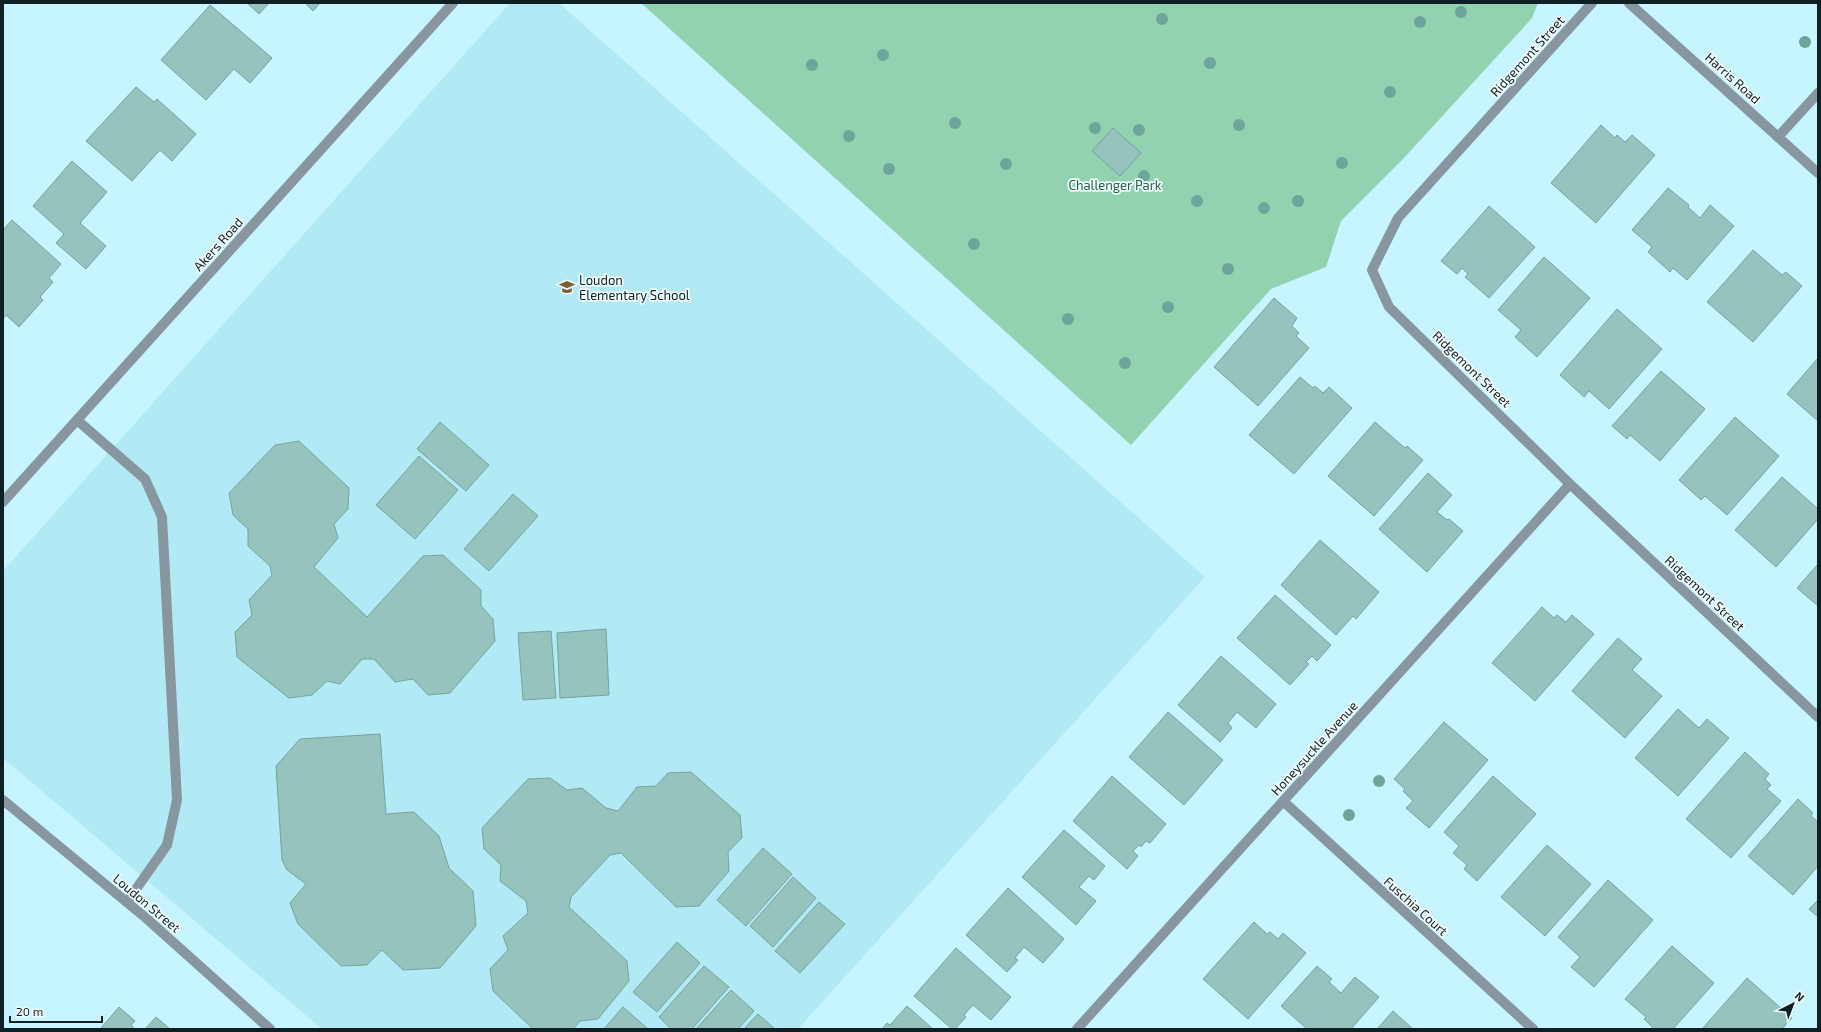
<svg xmlns="http://www.w3.org/2000/svg" width="1821" height="1032" viewBox="0 0 1821 1032" font-family="'Exo 2',sans-serif">
	<style>
		.built { fill: #b1e9f5 }
		.green { fill: #92d2b1 }
		.building { fill: #96c3be; stroke: #76a39d }
		.lines { fill: none; stroke-linecap: round; stroke-linejoin: round }
		.service { stroke: #8896a0; stroke-width: 10 }
		.minor { stroke: #8896a0; stroke-width: 10 }
		.tertiary { stroke: #8896a0; stroke-width: 10 }
		.tree { fill: #6da59a }
		.labels { text-anchor: middle; dominant-baseline: central; stroke-width: 3.5; stroke-linejoin: round; paint-order: stroke }
		.street-label { font-size: 13px; fill: #0e2023; stroke: #f1fafc }
		.park-label { font-size: 13px; fill: #236447; stroke: #f1fafc }
		.poi-label { font-size: 13px; fill: #0e2023; stroke: #f1fafc; text-anchor: start }
	</style>
	<rect width="100%" height="100%" fill="#c7f5ff"/>
	<path class="built" d="M510,3H559L1205,577L798,1029H322L3,758V571Z"/>
	<path class="green" d="M641,3H1538L1532,18L1513,39L1403,159L1341,221L1326,267L1271,289L1131,445Z"/>
	<path class="building" d="M247,3H269L259,14Z
		M305,3H320L313,11Z
		M210,5L272,58L250,83L234,69L206,100L161,60Z
		M136,87L154,102L157,99L196,134L172,161L160,150L132,181L86,141Z
		M1601,125L1615,138L1617,135L1625,142L1632,135L1655,155L1596,223L1551,183Z
		M1113,128L1141,153L1120,176L1092,151Z
		M72,161L107,192L80,223L106,246L86,269L56,243L64,234L33,206Z
		M1668,188L1689,205L1688,207L1700,218L1710,205L1734,226L1687,280L1673,268L1670,272L1648,252L1652,247L1632,230Z
		M1489,206L1535,247L1489,298L1465,277L1468,274L1462,268L1457,274L1441,261Z
		M12,220L61,264L49,278L53,282L40,297L43,300L19,327L6,315L3,319V230Z
		M1753,250L1782,275L1786,272L1802,286L1753,342L1707,302Z
		M1544,257L1590,298L1537,357L1515,337L1521,330L1498,310Z
		M1274,298L1297,318L1292,326L1299,333L1296,336L1309,348L1258,406L1214,367Z
		M1617,309L1662,349L1609,409L1589,391L1584,397L1560,375Z
		M1818,358V421L1787,394Z
		M1661,371L1705,409L1660,461L1630,435L1627,439L1612,426Z
		M1300,377L1313,388L1315,386L1323,393L1329,387L1352,408L1294,474L1249,435Z
		M1735,417L1779,456L1727,515L1705,496L1701,500L1679,480Z
		M440,422L489,465L466,491L417,449Z
		M1375,422L1405,448L1407,446L1423,460L1374,516L1328,476Z
		M299,441L349,488L348,509L334,524L338,538L314,567L367,617L423,556L443,555L481,590V606L493,619L495,641L450,693L428,695L413,679L395,682L374,659H362L340,684L327,681L312,695L289,698L237,657L235,632L252,615L249,600L272,575L270,566L248,546V529L233,515L229,493L275,445Z
		M419,456L458,490L415,539L376,505Z
		M1428,473L1452,495L1437,512L1447,520L1449,519L1463,531L1427,572L1379,529Z
		M1782,477L1818,509V519L1776,567L1735,530Z
		M513,494L538,516L489,571L464,549Z
		M1320,540L1379,592L1356,619L1353,616L1336,635L1281,585Z
		M1818,564V606L1797,588Z
		M1275,595L1331,645L1317,661L1312,656L1306,662L1309,664L1290,685L1237,638Z
		M1542,607L1554,618L1557,615L1566,622L1572,615L1594,634L1535,701L1492,663Z
		M606,629L609,695L560,698L557,633Z
		M551,631L556,698L523,700L518,633Z
		M1618,638L1642,659L1632,670L1662,696L1625,738L1572,691Z
		M1221,656L1276,704L1256,728L1237,712L1228,723L1232,728L1220,742L1178,705Z
		M1678,709L1699,728L1707,719L1729,738L1678,796L1635,758Z
		M1168,712L1223,760L1184,805L1129,757Z
		M1444,722L1488,760L1429,828L1406,808L1413,801L1403,791L1405,789L1394,779Z
		M380,734L386,814L414,812L439,836L449,868L473,891L476,926L440,968L403,970L382,950L367,965L341,966L298,924L290,903L306,884L287,870L282,860L276,766L300,739Z
		M1745,752L1769,774L1765,779L1771,785L1767,789L1781,801L1731,858L1686,819Z
		M691,772L740,815L742,838L728,852L729,871L699,906L676,907L621,853L610,855L571,897L569,907L627,961L629,981L598,1019L580,1021L573,1029H533L493,991L490,969L508,950L503,936L528,913L526,901L500,881L501,865L484,849L482,828L528,779L550,778L567,790L582,788L606,808L618,811L637,787L656,786L668,773Z
		M1112,776L1166,824L1150,843L1146,841L1141,847L1139,845L1133,851L1138,856L1127,869L1073,821Z
		M1493,776L1536,814L1477,881L1464,869L1467,865L1453,853L1459,846L1444,832Z
		M1798,799L1813,813L1811,816L1818,822V866L1793,895L1748,856Z
		M1064,830L1105,866L1094,880L1089,876L1079,887L1096,901L1076,925L1022,877Z
		M1547,845L1591,884L1545,936L1501,897Z
		M763,848L792,874L746,926L717,900Z
		M793,877L816,898L773,947L750,926Z
		M1608,880L1653,920L1594,987L1571,967L1580,957L1558,937Z
		M1008,888L1064,939L1043,963L1024,947L1015,958L1018,960L1007,972L966,935Z
		M1818,900V917L1809,909Z
		M819,902L845,924L800,973L775,951Z
		M1254,922L1267,934L1270,932L1278,939L1283,933L1306,953L1248,1019L1203,979Z
		M677,942L700,963L657,1012L633,992Z
		M1672,946L1714,983L1673,1029H1654L1644,1019L1646,1017L1625,999Z
		M956,948L1011,997L991,1020L973,1005L964,1015L966,1017L955,1029H952L914,996Z
		M704,966L729,987L692,1029H671L659,1017Z
		M1317,966L1332,979L1329,982L1341,993L1355,977L1379,997L1351,1029H1307L1281,1006Z
		M1747,978L1792,1018L1782,1029H1702Z
		M731,990L754,1011L738,1029H696Z
		M907,1006L933,1029H882L887,1023L890,1025Z
		M119,1007L135,1021L131,1025L135,1029H100Z
		M623,1007L648,1029H604Z
		M1393,1011L1413,1029H1377Z
		M758,1014L775,1029H744Z
		M156,1017L170,1029H145Z"/>
	<g class="lines">
		<path class="service" d="M77,420L145,479L162,517L177,800L167,845L127,902"/>
		<path class="minor" d="M1592,3L1398,218L1372,270L1389,307L1570,484L1818,717
			M1778,137L1818,93
			M3,800L146,918L270,1029
			M1283,801L1533,1029
			M1077,1029L1570,484"/>
		<path class="tertiary" d="M1629,3L1818,173
			M3,502L453,3"/>
	</g>
	<g class="tree">
		<circle cx="1461" cy="12" r="6"/>
		<circle cx="1162" cy="19" r="6"/>
		<circle cx="1420" cy="22" r="6"/>
		<circle cx="1805" cy="42" r="6"/>
		<circle cx="883" cy="55" r="6"/>
		<circle cx="1210" cy="63" r="6"/>
		<circle cx="812" cy="65" r="6"/>
		<circle cx="1390" cy="92" r="6"/>
		<circle cx="955" cy="123" r="6"/>
		<circle cx="1239" cy="125" r="6"/>
		<circle cx="1095" cy="128" r="6"/>
		<circle cx="1139" cy="130" r="6"/>
		<circle cx="849" cy="136" r="6"/>
		<circle cx="1342" cy="163" r="6"/>
		<circle cx="1006" cy="164" r="6"/>
		<circle cx="889" cy="169" r="6"/>
		<circle cx="1144" cy="176" r="6"/>
		<circle cx="1197" cy="201" r="6"/>
		<circle cx="1298" cy="201" r="6"/>
		<circle cx="1264" cy="208" r="6"/>
		<circle cx="974" cy="244" r="6"/>
		<circle cx="1228" cy="269" r="6"/>
		<circle cx="1168" cy="307" r="6"/>
		<circle cx="1068" cy="319" r="6"/>
		<circle cx="1125" cy="363" r="6"/>
		<circle cx="1379" cy="781" r="6"/>
		<circle cx="1349" cy="815" r="6"/>
	</g>
	<defs>
		<g id="school-bare" transform="scale(1.2)"><path d="M0-5L7-2L0 1L-7-2ZM-4 1L0 2.5L4 1V4Q0 6-4 4Z" fill="#786131" stroke="#f1fafc" stroke-width="2.5" paint-order="stroke"/></g>
	</defs>
	<g fill-rule="evenodd">
		<use href="#school-bare" x="567" y="287"/>
	</g>
	<g class="labels">
		<g class="street-label">
			<text transform="translate(1527 56) rotate(-48)">Ridgemont Street</text>
			<text transform="translate(1733 78) rotate(42)">Harris Road</text>
			<text transform="translate(218 244) rotate(-48)">Akers Road</text>
			<text transform="translate(1472 369) rotate(44)">Ridgemont Street</text>
			<text transform="translate(1705 593) rotate(43)">Ridgemont Street</text>
			<text transform="translate(1314 748) rotate(-48)">Honeysuckle Avenue</text>
			<text transform="translate(147 903) rotate(40)">Loudon Street</text>
			<text transform="translate(1416 906) rotate(42)">Fuschia Court</text>
		</g>
		<g class="park-label">
			<text x="1115" y="185">Challenger Park</text>
		</g>
		<g class="poi-label">
			<text x="579" y="280">Loudon<tspan x="579" dy="15">Elementary School</tspan></text>
		</g>
	</g>
	<rect width="1821" height="1032" fill="none" stroke="#0e2023" stroke-width="8"/>
	<g transform="translate(1793 1004) rotate(42)" stroke="#f1fafc" stroke-width="3" paint-order="stroke">
	<path d="M0-3L7 15L0 10L-7 15Z" fill="#0e2023"/>
	<text y="-6" font-size="11" font-weight="bold" text-anchor="middle" fill="#0e2023">N</text>
	</g>
	<path d="M10 1016v6h92v-6" fill="none" stroke="#0e2023" stroke-width="2"/>
	<text x="16" y="1016" font-size="12" fill="#0e2023" stroke="#f1fafc" stroke-width="3" paint-order="stroke">20 m</text>
</svg>
